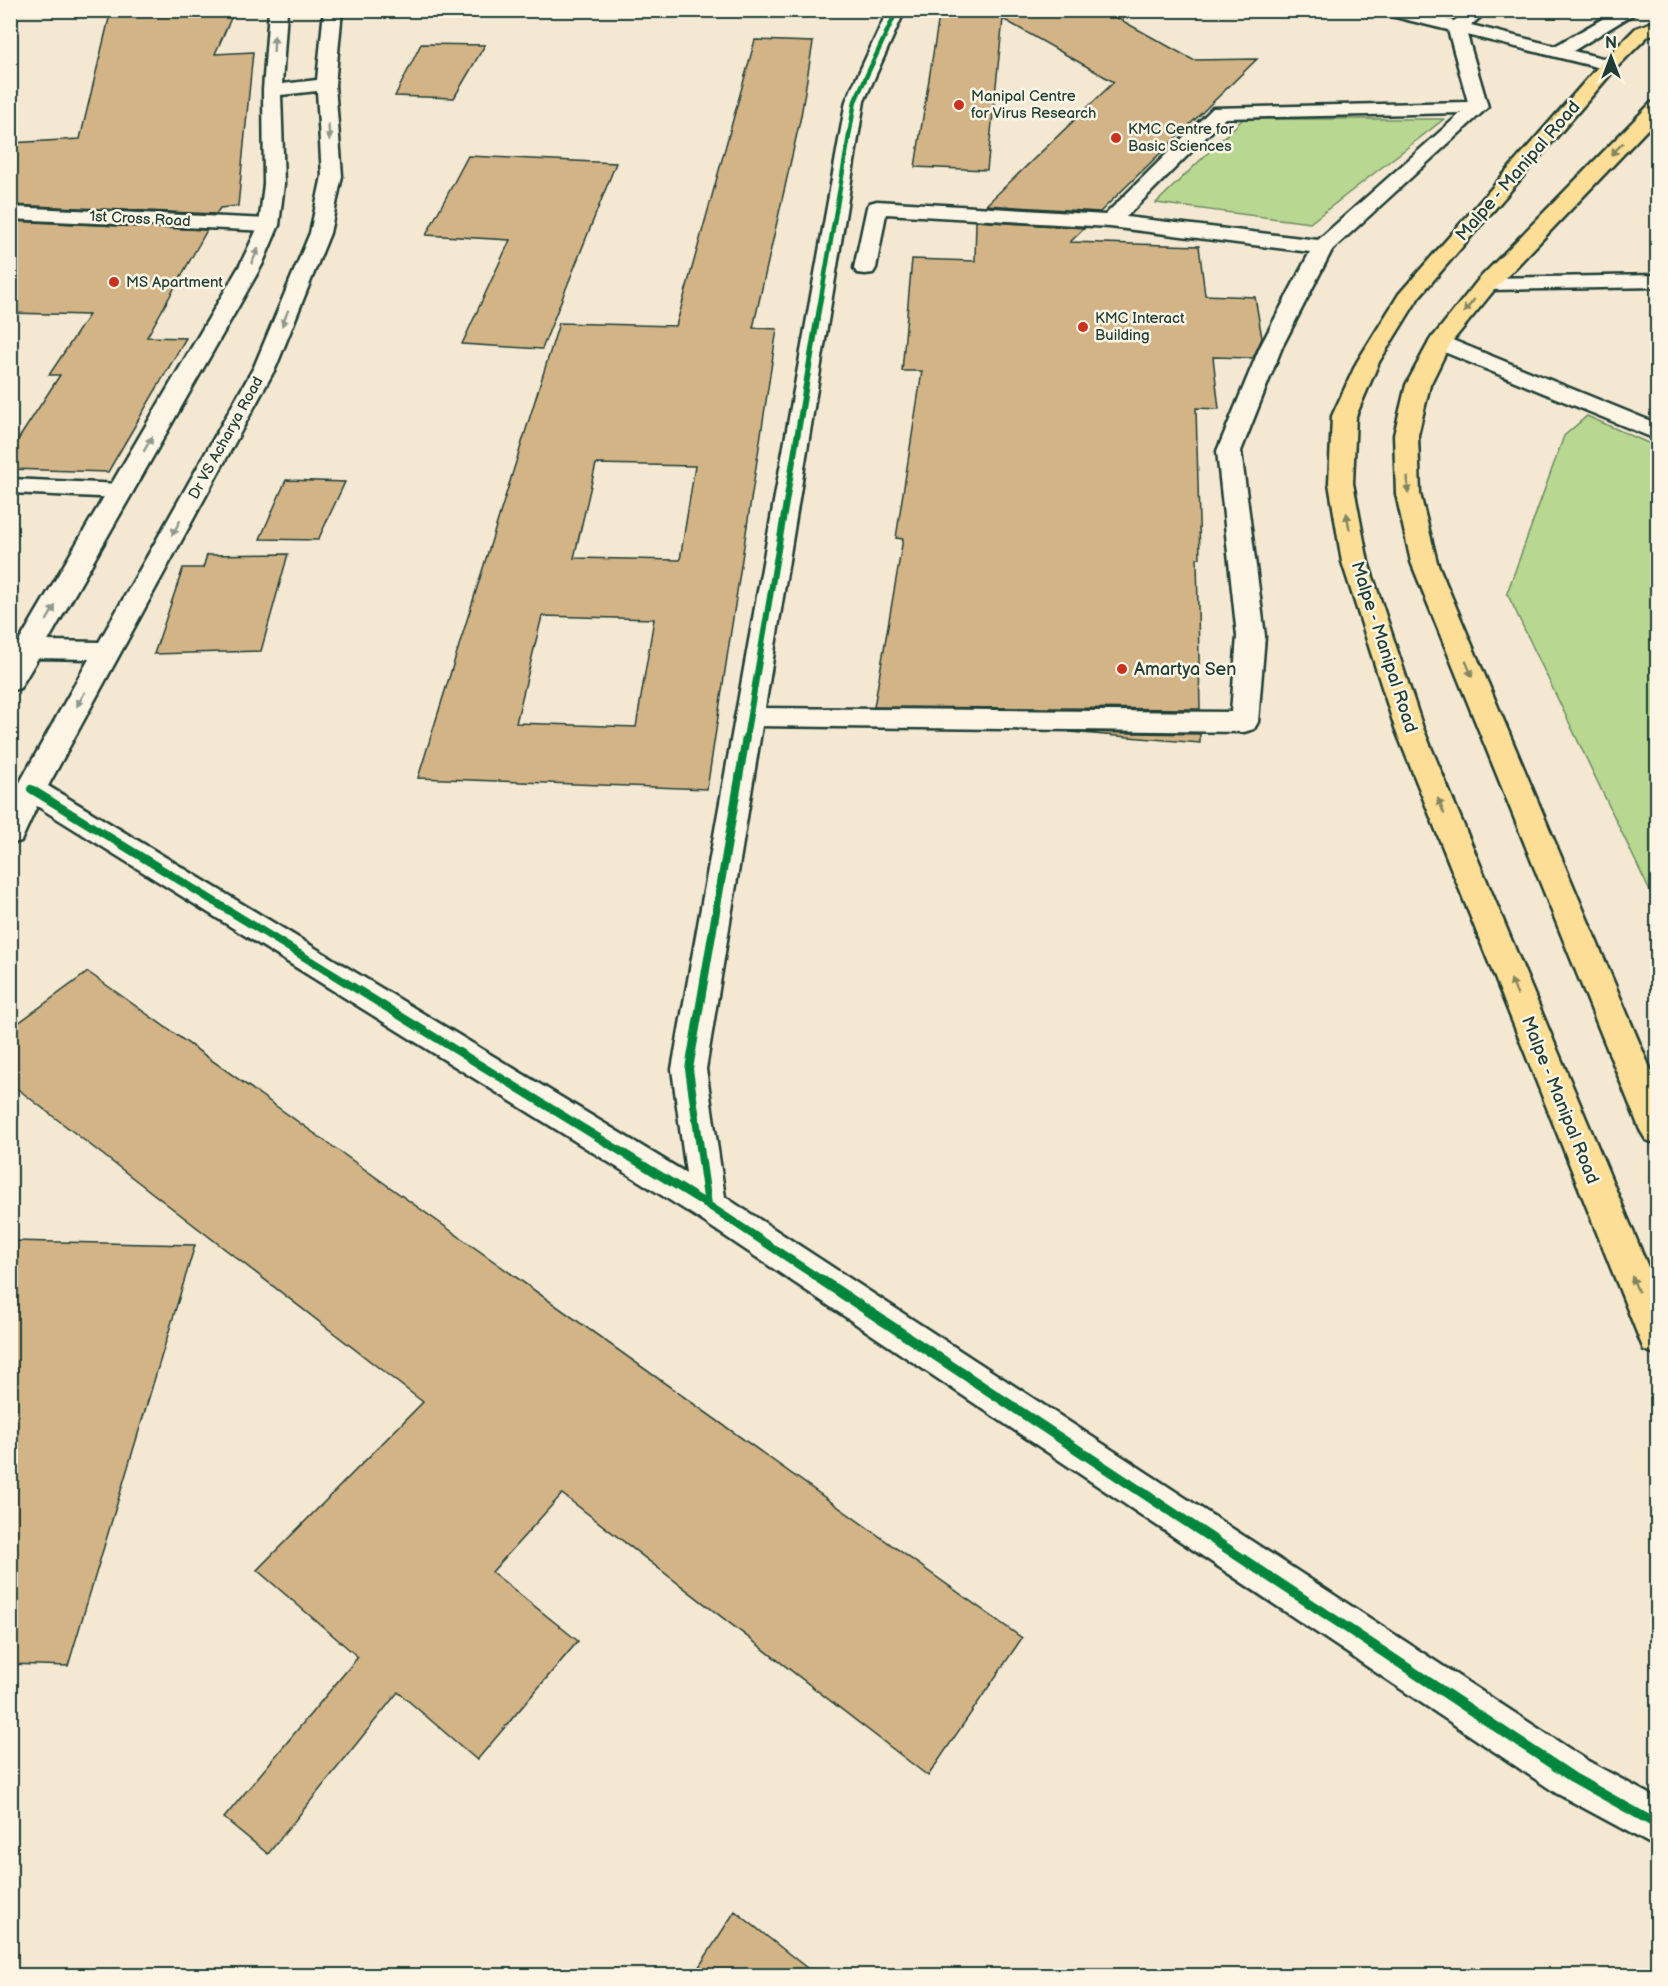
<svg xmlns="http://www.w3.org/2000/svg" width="1668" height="1986" viewBox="0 0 1668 1986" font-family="'Balsamiq Sans',sans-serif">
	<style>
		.green { fill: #b8d891; stroke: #6c8a62; stroke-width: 1.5 }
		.building { fill: #d3b487; stroke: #1f3d34; stroke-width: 1.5; fill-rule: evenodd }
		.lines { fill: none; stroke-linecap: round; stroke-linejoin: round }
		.street-casing { stroke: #1f3d34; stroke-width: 5 }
		.secondary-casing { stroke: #1f3d34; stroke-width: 5 }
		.highway-casing { stroke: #1f3d34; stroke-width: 5 }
		.street { fill: #fcf5e5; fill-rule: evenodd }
		.secondary { fill: #fcf5e5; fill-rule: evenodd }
		.highway { fill: #fcde96; fill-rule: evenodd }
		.cycleway-far3-casing { stroke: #fcf5e5; stroke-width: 7 }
		.cycleway-far2-casing { stroke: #fcf5e5; stroke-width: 9 }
		.cycleway-far1-casing { stroke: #fcf5e5; stroke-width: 11 }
		.cycleway-casing { stroke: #fcf5e5; stroke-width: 14 }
		.cycleway-far3 { stroke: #00873e; stroke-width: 4.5 }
		.cycleway-far2 { stroke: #00873e; stroke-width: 6 }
		.cycleway-far1 { stroke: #00873e; stroke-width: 8 }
		.cycleway { stroke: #00873e; stroke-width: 10 }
		.oneway { fill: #8e998c }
		.oneway2 { fill: #828560 }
		.poi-dot { fill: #c8321e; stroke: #fcf5e5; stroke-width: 2 }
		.labels { text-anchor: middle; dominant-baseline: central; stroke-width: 5; stroke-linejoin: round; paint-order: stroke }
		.far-poi-label { font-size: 15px; fill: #1f3d34; stroke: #fcf5e5; text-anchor: start }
		.far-street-label { font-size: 15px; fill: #1f3d34; stroke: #fcf5e5 }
		.street-label { font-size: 18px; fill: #1f3d34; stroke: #fcf5e5 }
		.poi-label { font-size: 18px; fill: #1f3d34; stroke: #fcf5e5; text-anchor: start }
	</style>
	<rect width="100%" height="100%" fill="#f4e8d2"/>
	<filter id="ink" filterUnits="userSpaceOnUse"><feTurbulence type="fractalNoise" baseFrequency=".0167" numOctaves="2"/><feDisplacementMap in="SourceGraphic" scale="12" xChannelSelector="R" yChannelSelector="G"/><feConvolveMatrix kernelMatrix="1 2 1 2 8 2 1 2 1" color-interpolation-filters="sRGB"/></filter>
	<g filter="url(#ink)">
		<path class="green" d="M1243,119H1444L1310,223L1156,203Z
			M1587,416L1657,447V906L1507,593L1564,436Z"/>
		<path class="building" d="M111,10H224L222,16H232L215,54L253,52L238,206L220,208L216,214L10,205V143L80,139Z
			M940,10H1103L1193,60L1257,59L1100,212L986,205L1114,82L1003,19L987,170L915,167Z
			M755,40L813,42L801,116L753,328L777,329L707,789L418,778L559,323L676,326ZM596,464L695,466L680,560L574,558ZM542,616L654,619L636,727L516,723Z
			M421,44L485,45L454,98L395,96Z
			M468,156L616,163L542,349L462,344L510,240L426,235Z
			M10,221L207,230L147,337L186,338L108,472L10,469V452L60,375H49L89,315L10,313Z
			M976,221L1085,228L1070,242L1199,246L1205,295L1255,297L1262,338L1253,358L1213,357L1219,409L1196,408L1200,558H1197L1200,709L874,707L903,539L896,538L922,371H902L912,259L975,261Z
			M286,480L345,482L318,540L260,539Z
			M288,554L261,651L154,654L183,568H203L207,555Z
			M1069,732L1200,734V743Z
			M88,972L1022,1638L928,1776L562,1494L492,1572L578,1641L477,1760L398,1692L268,1854L224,1818L358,1657L257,1570L423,1402L10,1083V1029Z
			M10,1241L195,1245L68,1666L10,1664Z
			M735,1911L817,1976H693Z"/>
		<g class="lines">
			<g class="street-casing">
				<path id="street" d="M1381,10H1412L1454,21L1469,10H1489L1471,25L1555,46L1618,10H1640L1573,51L1615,61L1618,65L1615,69L1609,70L1467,35L1488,107L1332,250L1282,347L1241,451L1265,636L1258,722L1254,729L1244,732L749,726L739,724L735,717L739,710L749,708L1231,712L1237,636L1217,451L1260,347L1310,252L1110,227L886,214L876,268L873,273L865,274L857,273L854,268L867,207L870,203L877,201L1105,215L1213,108L1468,102L1448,30L1383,14ZM1461,113L1318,240L1126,217L1225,118Z
					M10,207L269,219L276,221L279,225L276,229L269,231L10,219Z
					M1658,275V287L1487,290L1479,289L1476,284L1479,279L1487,278Z
					M1440,335L1658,424V440L1432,347L1429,342L1432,337Z
					M10,479L121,484L130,486L133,491L130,496L121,498L10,493Z"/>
			</g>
			<g class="secondary-casing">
				<path id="secondary" d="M269,10H287L282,84L317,80L324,10H342L335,85L342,176L330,233L276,367L48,786L686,1173L672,1069L846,101L888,10H905L864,101L706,1069L725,1197L1588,1761L1658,1799V1848L1556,1793L695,1216L37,806L21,841L10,844V800L89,659L38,658L20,688L10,691V657L240,265L259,225L264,184L263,90ZM317,91L322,176L310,233L254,367L99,642L48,641L262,265L279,225L284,184L281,95Z"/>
			</g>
			<g class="highway-casing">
				<path id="highway" d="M1658,20V32L1648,36L1615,69L1419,297L1379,362L1356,416L1353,483L1368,562L1423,728L1658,1291V1355L1644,1350L1639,1338L1395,728L1342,562L1329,483L1332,416L1357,362L1399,294L1603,61L1636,28Z
					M1658,101V118L1495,289L1450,344L1430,385L1418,435L1420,494L1437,562L1658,1087V1144L1646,1140L1640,1130L1411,562L1396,494L1394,435L1406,385L1429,342L1479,279L1651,103Z"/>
			</g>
			<use href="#street" class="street"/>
			<use href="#secondary" class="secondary"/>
			<use href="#highway" class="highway"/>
			<g class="cycleway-far3-casing">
				<path id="cycleway-far3" d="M817,321L855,101L897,10"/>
			</g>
			<g class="cycleway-far2-casing">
				<path id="cycleway-far2" d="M746,738L817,320"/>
			</g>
			<g class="cycleway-far1-casing">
				<path id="cycleway-far1" d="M31,789L708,1205L823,1281
					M708,1205L689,1069L746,737"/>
			</g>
			<g class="cycleway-casing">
				<path id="cycleway" d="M820,1279L1572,1777L1658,1825"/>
			</g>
			<use href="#cycleway-far3" class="cycleway-far3"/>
			<use href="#cycleway-far2" class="cycleway-far2"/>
			<use href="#cycleway-far1" class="cycleway-far1"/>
			<use href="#cycleway" class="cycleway"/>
		</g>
		<defs><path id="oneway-solid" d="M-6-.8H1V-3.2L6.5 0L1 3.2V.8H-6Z" transform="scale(1.5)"/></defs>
		<g class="oneway">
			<use href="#oneway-solid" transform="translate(274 44) rotate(-88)"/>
			<use href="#oneway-solid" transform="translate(329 132) rotate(86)"/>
			<use href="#oneway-solid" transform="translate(255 256) rotate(-66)"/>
			<use href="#oneway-solid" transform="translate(285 318) rotate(112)"/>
			<use href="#oneway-solid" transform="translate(148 444) rotate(-60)"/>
			<use href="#oneway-solid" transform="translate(176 528) rotate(119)"/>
			<use href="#oneway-solid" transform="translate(51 613) rotate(-60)"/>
			<use href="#oneway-solid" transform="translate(81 699) rotate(119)"/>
		</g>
		<g class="oneway2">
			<use href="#oneway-solid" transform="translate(1617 149) rotate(134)"/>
			<use href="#oneway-solid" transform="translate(1469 306) rotate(129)"/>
			<use href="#oneway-solid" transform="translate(1408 485) rotate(87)"/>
			<use href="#oneway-solid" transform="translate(1348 521) rotate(-100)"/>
			<use href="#oneway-solid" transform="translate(1469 669) rotate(68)"/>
			<use href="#oneway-solid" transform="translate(1441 806) rotate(-112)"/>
			<use href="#oneway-solid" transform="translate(1514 987) rotate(-112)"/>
			<use href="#oneway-solid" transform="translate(1635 1284) rotate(-112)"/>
		</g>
	</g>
	<g class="poi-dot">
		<circle cx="959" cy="105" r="6"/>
		<circle cx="1116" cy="138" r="6"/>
		<circle cx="114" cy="282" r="6"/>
		<circle cx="1083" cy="327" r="6"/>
		<circle cx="1122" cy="669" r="6"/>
	</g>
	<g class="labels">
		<g class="far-poi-label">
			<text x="971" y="96">Manipal Centre<tspan x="971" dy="17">for Virus Research</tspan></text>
			<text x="1128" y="129">KMC Centre for<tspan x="1128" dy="17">Basic Sciences</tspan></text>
			<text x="126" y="282">MS Apartment</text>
			<text x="1095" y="318">KMC Interact<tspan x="1095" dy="17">Building</tspan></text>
		</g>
		<g class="far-street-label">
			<text transform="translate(140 219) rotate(3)">1st Cross Road</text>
			<text transform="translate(226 438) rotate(-61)">Dr VS Acharya Road</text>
		</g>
		<g class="street-label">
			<text transform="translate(1518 171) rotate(-49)">Malpe - Manipal Road</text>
			<text transform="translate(1384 647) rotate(72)">Malpe - Manipal Road</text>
			<text transform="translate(1560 1100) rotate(68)">Malpe - Manipal Road</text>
		</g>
		<g class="poi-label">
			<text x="1134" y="669">Amartya Sen</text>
		</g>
	</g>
	<rect width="1668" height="1986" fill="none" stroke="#fcf5e5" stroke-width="36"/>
	<rect x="18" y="18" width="1632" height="1950" fill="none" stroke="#1f3d34" stroke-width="2" filter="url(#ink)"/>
	<g transform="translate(1611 57)" stroke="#fcf5e5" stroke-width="4.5" paint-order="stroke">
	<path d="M0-4.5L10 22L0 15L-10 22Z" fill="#1f3d34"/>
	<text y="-9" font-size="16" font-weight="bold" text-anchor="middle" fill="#1f3d34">N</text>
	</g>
</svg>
